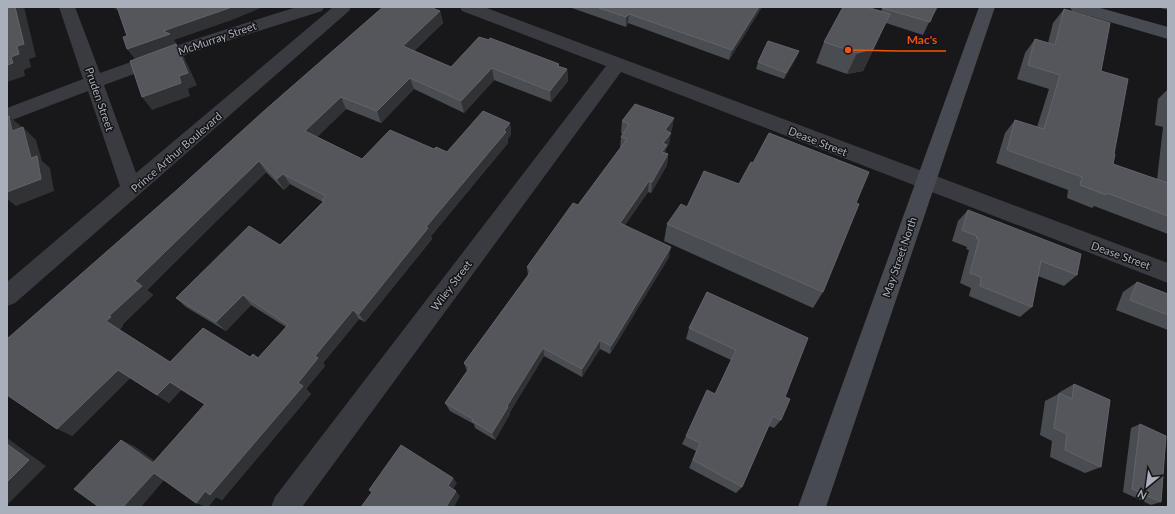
<svg xmlns="http://www.w3.org/2000/svg" width="1175" height="514" viewBox="0 0 1175 514" font-family="Lato,sans-serif">
	<style>
		.lines { fill: none; stroke-linecap: round; stroke-linejoin: round }
		.street { fill: #393b40; fill-rule: evenodd }
		.secondary { fill: #474a50; fill-rule: evenodd }
		.wall { fill: #494c50; fill-rule: evenodd }
		.shaded-wall { fill: #313236 }
		.building { fill: #54565c; stroke: #61646a; fill-rule: evenodd }
		.labels { text-anchor: middle; dominant-baseline: central; stroke-width: 3; stroke-linejoin: round; paint-order: stroke }
		.street-label { font-size: 11px; fill: #aab0bb; stroke: #131316 }
		.leader { fill: none; stroke: #e8590c; stroke-width: 1.5 }
		.callout-dot { fill: #e8590c; stroke: #131316; stroke-width: 1.5 }
		.callout-label { font-size: 12px; text-anchor: middle; font-weight: bold; fill: #e8590c; stroke: #131316; stroke-width: 3; stroke-linejoin: round; paint-order: stroke }
	</style>
	<rect width="100%" height="100%" fill="#18181b"/>
	<g class="lines">
		<path class="street" d="M59,7H75L100,73L193,40L271,15L297,7H324L322,11L205,48L104,85L136,173L333,7H351L349,11L15,303L7,306V282L120,186L88,91L7,122V108L83,79Z
			M460,7H484L1168,263V283L621,72L302,507H271L275,497L606,66L462,11Z"/>
		<path class="secondary" d="M979,7H995L826,507H798Z
			M1070,7H1097L1168,27V39L1072,11Z"/>
	</g>
	<path class="wall" d="M569,7H762L729,60L628,23L626,27Z
		M883,7H938L933,16H932L923,35L886,23L863,71L847,74L816,63L824,42L881,11Z
		M1157,7H1168V10Z
		M1064,9L1101,71L1114,154L1113,164L1157,180L1163,127L1155,125L1158,99L1168,89V234L1094,206L1092,208L1067,198L1068,190L996,163L1005,133L1015,120L1037,127L1049,89L1017,79L1025,53L1035,39L1048,43L1053,23Z
		M440,11L443,23L414,51L451,67L559,64V66L567,69L568,81L551,102L494,80L464,113L414,89L381,123L346,109L317,137L362,159L434,149L447,152L510,123L511,134L508,139V143L431,236L432,239L365,322L359,319L323,363L325,366L306,389L311,394L222,500L216,497L208,507L196,503L134,446L154,461L205,405L181,390L169,403L130,378L72,436L7,339ZM266,172L284,190L290,184L323,202L280,245L176,298L186,307L226,331L251,305L286,327L258,358L250,357L170,362L119,330L123,326L122,325L153,295L147,290Z
		M799,51L796,58L784,79L756,69L758,62Z
		M622,121L672,130L670,132L669,144L666,149L665,153L668,154L667,165L651,193L648,192L625,225L669,257L610,354L600,349L582,377L544,356L510,412V414L495,440L475,428L474,424L450,411L445,403L467,371L464,363L528,275L527,267L578,205L620,148L621,137L623,134L621,133Z
		M739,184L856,203L823,292L813,308L664,241L667,224L687,207Z
		M968,210L1077,275L1064,286L1038,276L1032,307L1020,317L969,296L971,288L960,283L969,250L966,249L967,247L952,241L958,221Z
		M1137,282L1168,294V330L1116,310L1123,292Z
		M707,292L785,397L781,420L774,428L769,426L742,487L736,493L689,468L696,451L682,444L686,436L715,394L731,360L686,339L689,328Z
		M1074,384L1101,467L1085,473L1050,457L1052,441L1040,435L1045,401L1060,393V392Z
		M1140,424L1161,502L1151,505L1123,492L1131,428Z"/>
	<path class="shaded-wall" d="M15,7H24L36,57L29,59L31,67L24,70L25,76L7,82V65L17,46Z
		M113,7H120L121,9L116,10Z
		M232,7H263L232,20L174,40L177,44L176,45L184,57L197,85L188,89L190,96L152,110L142,97L135,59L127,49L163,31Z
		M759,7H762L729,60L732,50Z
		M440,11L443,23L406,58L403,46Z
		M629,14L628,23L626,27V17Z
		M890,14L863,71L847,74L857,53Z
		M799,51L796,58L784,79L786,73Z
		M492,68L494,80L464,113L461,101Z
		M567,69L568,81L551,102L550,91Z
		M410,78L414,89L381,123L377,111Z
		M341,97L346,109L311,143L305,131Z
		M9,116L23,128L12,131Z
		M674,118L672,130L663,142L665,130Z
		M510,123L511,134L508,139V143L431,236L432,239L365,322L359,314L426,227Z
		M23,127L36,140L42,161L50,168L54,191L16,206L7,199V189L31,158Z
		M671,133L669,144L666,149L665,156L661,163L663,143Z
		M668,154L667,165L651,193L652,182Z
		M259,161L266,172L147,290L153,295L122,325L123,326L118,330L106,321L135,281Z
		M283,174L290,184L284,190L277,179Z
		M649,181L648,192L619,234L620,223Z
		M671,247L669,257L610,354L611,346Z
		M243,295L251,305L226,331L216,322Z
		M353,310L359,319L323,363L325,366L306,389L311,394L222,500L216,497L208,507L196,503L298,383L315,356Z
		M600,340V349L582,377V369Z
		M543,348L544,356L510,412V414L495,440L492,433L507,406Z
		M118,370L131,377L72,436L57,429Z
		M170,382L181,390L169,403L157,395Z
		M7,438L46,466L7,505Z
		M121,440L134,446L165,469L153,463Z
		M154,473L166,478L141,507H123Z
		M453,478L457,483L452,491L448,486Z
		M456,491L460,496L454,507H446Z"/>
	<path class="building" d="M7,7H15L24,44L17,46L19,54L11,57L13,63L7,65Z
		M117,7H232L163,31L170,34L127,49L123,37L127,36Z
		M383,7H430L440,11L403,46L451,67L479,37L489,40L490,38L559,64L557,66L567,69L550,91L492,68L461,101L410,78L377,111L341,97L305,131L362,159L390,130L434,149L436,147L447,152L483,111L510,123L504,130L506,132L426,227L428,228L359,314L353,310L315,356L318,358L298,383L303,386L210,495L205,491L196,503L154,473L123,507H99L74,489L121,440L153,463L205,404L170,382L157,395L118,370L57,429L7,395V339L178,189L265,110ZM259,161L277,179L283,174L326,196L322,200L324,201L280,245L249,226L176,298L216,322L243,295L288,325L258,358L253,354L250,357L203,328L170,362L106,321L111,317L109,316L142,286L135,281Z
		M596,7H759L732,50L629,14L626,17Z
		M843,7H867L890,14L873,49L857,53L824,42Z
		M883,7H936L930,22L882,8Z
		M1064,9L1110,23L1101,71L1128,79L1114,154H1115L1113,164L1168,183V216L1107,193L1106,195L1080,185L1082,177L1007,150L1015,120L1044,129L1060,75L1028,65L1035,39L1055,45Z
		M768,41L799,51L786,73L758,62Z
		M176,44L188,73L179,76L181,83L142,97L130,61Z
		M635,104L674,118L665,130L671,133L663,143L667,145L662,152L668,154L652,182L649,181L620,223L671,247L611,346L600,340L582,369L543,348L507,406L508,407L492,433L472,421L473,419L445,403L470,367L464,363L532,270L527,267L573,203L578,205L627,139L621,137L629,124L622,121Z
		M9,116L12,131L23,127L31,158L37,156L41,179L7,192V117Z
		M769,133L869,172L856,203L859,204L823,292L667,224L681,204L687,207L704,171L739,184L751,162L753,163Z
		M968,210L1081,254L1077,275L1041,261L1032,307L980,286L981,277L970,273L979,239L976,238L977,236L962,230Z
		M1137,282L1168,294V315L1130,300Z
		M707,292L808,338L785,397L790,399L781,420L773,416L742,487L693,460L700,443L686,436L707,390L715,394L736,350L689,328Z
		M1074,384L1110,400L1101,467L1065,450L1067,434L1054,428L1059,393L1072,399Z
		M1140,424L1166,436L1161,502L1132,489Z
		M7,444L29,460L7,482Z
		M401,445L453,478L448,486L456,491L446,507H361L372,492L369,490Z"/>
	<g class="labels">
		<g class="street-label">
			<text transform="translate(217 38) rotate(-19)">McMurray Street</text>
			<text transform="translate(100 99) rotate(71)">Pruden Street</text>
			<text transform="translate(818 141) rotate(21)">Dease Street</text>
			<text transform="translate(176 152) rotate(-41)">Prince Arthur Boulevard</text>
			<text transform="translate(1121 255) rotate(20)">Dease Street</text>
			<text transform="translate(899 257) rotate(-71)">May Street North</text>
			<text transform="translate(451 285) rotate(-53)">Wiley Street</text>
		</g>
	</g>
	<path class="leader" d="M848 50L899 51H946"/>
	<circle class="callout-dot" cx="848" cy="50" r="4"/>
	<g class="callout-label">
		<text x="922" y="44">Mac's</text>
	</g>
	<rect width="1175" height="514" fill="none" stroke="#aab0bb" stroke-width="16"/>
	<g transform="translate(1147 486) rotate(209)" stroke="#131316" stroke-width="3" paint-order="stroke">
	<path d="M0-3L7 15L0 10L-7 15Z" fill="#aab0bb"/>
	<text y="-6" font-size="11" font-weight="bold" text-anchor="middle" fill="#aab0bb">N</text>
	</g>
</svg>
